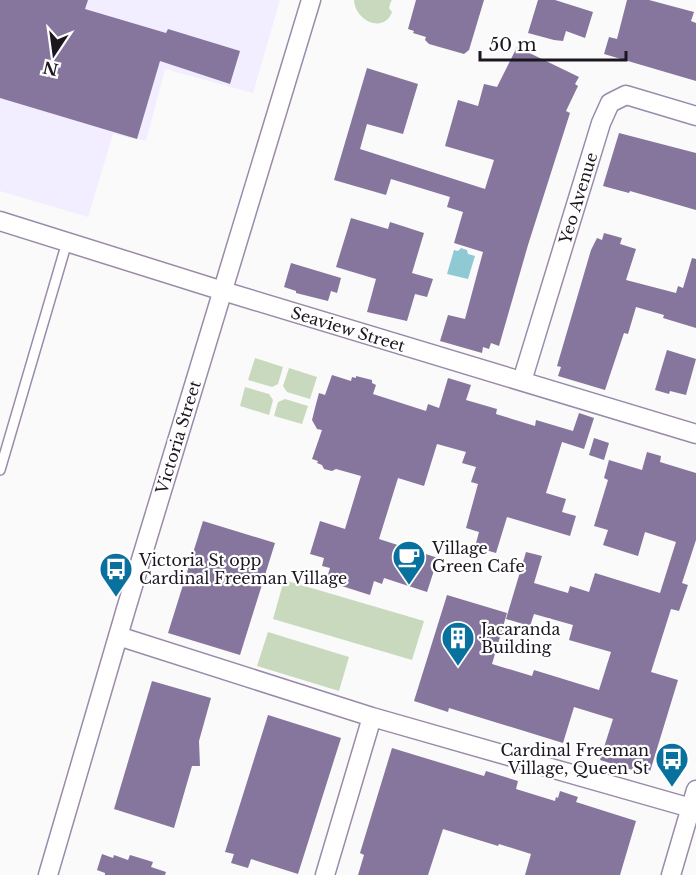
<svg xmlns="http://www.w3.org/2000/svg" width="696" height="875" viewBox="0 0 696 875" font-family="'Libre Baskerville',serif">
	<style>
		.education { fill: #f2edff }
		.green { fill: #c8d9bd }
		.water { fill: #8fcad4 }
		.building { fill: #86759d }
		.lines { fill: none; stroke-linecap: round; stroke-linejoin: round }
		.lane-casing { stroke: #9b8baa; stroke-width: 12 }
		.street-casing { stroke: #9b8baa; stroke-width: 21 }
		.lane { stroke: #fff; stroke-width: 9 }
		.street { stroke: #fff; stroke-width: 18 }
		.labels { text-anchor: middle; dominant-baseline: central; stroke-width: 4.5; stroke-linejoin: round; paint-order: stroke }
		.street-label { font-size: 16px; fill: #1c1621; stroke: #fff }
		.poi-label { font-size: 16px; fill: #1c1621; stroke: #fff; text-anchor: start }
	</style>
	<rect width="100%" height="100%" fill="#fafafa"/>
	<path class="education" d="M0,0H280L253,93L165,69L146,141L113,134L88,217L0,191Z"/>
	<path class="green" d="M354,0H393L391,1L389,8L392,12C384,34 355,21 354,0Z
		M255,358L283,367L278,384L272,387L248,380Z
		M289,368L317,377L310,399L287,392L283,386Z
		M245,387L269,394L273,400L269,415L240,406Z
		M285,399L308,406L302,424L274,416L278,402Z
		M284,580L424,621L412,660L273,619Z
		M268,632L349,657L339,691L257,666Z"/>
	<path class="water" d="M461,248L467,250L468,254L475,256L468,279L447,274L454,250L458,251Z"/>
	<path class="building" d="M0,0H88L85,9L166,33L168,29L240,51L230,84L160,61L137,139L0,98Z
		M416,0H484L469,50L464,54L429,44L425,40L426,37L413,33L414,31L408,29Z
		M538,0H555L593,12L585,38L566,31L563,41L554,40L528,33Z
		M627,0H649L694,12L691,21L696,23V81L604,54L609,37L617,39Z
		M517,47L579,77L575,84L578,86L566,111L570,113L528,245L499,346L491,343L489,349L483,347L482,353L440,341L448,315L465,319L483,252L454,243L463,212L447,207L450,197L391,179L386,195L334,180L367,68L418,84L403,134L367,124L360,149L485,189L494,160L445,146L458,100L478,106L484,84L497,87Z
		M619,133L696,153V210L630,191L629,193L603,186Z
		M351,218L388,229L390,222L424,233L412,273L433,279L427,297L415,294L407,321L367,312L376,279L336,267Z
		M604,233L622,238L620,244L636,249L626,280L676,293L678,286L683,288L692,258L696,259V328L663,318L664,315L636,307L628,334L624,333L605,390L558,376L561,367L557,366L591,250L597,238L602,240Z
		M291,263L341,278L337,293L331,291L328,301L296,293V291L284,287Z
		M667,350L696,359L686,395L670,391L669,394L655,390Z
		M332,375L351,381L352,377L356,378V376L372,380V383L376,385L373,394L426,411L428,404L439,408L448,378L471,385L466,400L497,409L496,414L535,426L536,420L573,431L579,413L594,418L584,449L562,442L546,493L566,499L562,512L576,516L570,536L507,517L496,553L475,547L479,532L466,528L478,484L471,482L476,467L462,463L466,452L437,444L424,486L398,478L379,539L438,558L427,592L384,578L382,584L374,581L370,595L326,581L330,568L322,566L324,558L310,554L320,521L345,529L361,476L336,469L332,471L324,469L322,465L317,463L318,461L312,459L322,430L317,429L312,420L315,408L319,393L325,395Z
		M594,438L609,443L604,460L589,455Z
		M647,452L661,456L660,462L696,473V540L682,583L688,585L679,611L671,609L651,672L678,680L649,775L600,760L613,719L574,707L563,743L449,708L448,712L414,701L447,595L507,613L492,664L532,676L534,670L599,690L611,652L569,640L573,625L534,614L530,626L506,619L526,552L542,556L534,583L568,593L570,586L589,592L595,573L660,593L676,542L645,532L638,556L603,545L608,530L594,526L608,480L604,478L609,460L642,470Z
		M203,521L275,543L240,655L168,633Z
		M152,681L211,698L199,741L200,766H192L174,828L114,809Z
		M268,715L341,738L298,874L251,859L248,868L231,863L234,854L225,852Z
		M392,748L484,776L486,771L518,781L516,789L555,801L556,797L558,798L560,791L578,797L576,802L636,821L620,875H525L531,854L499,844L498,846L443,829L428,875H358L364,855L360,853Z
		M102,854L113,858L114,855L128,860L130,855L153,862L151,867L166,872L165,875H105V873L97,870Z"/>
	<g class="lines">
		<g class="lane-casing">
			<path id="lane" d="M0,470L67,242"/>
		</g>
		<g class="street-casing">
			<path id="street" d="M0,221L223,291L696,434
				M522,381L601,123L610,103L626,95L696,116
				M118,636L372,717
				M48,875L126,609L311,0
				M325,875L372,717L691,808
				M671,875L696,790"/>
		</g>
		<use href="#lane" class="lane"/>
		<use href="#street" class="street"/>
	</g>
	<defs>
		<g id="cafe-pin" transform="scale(1.725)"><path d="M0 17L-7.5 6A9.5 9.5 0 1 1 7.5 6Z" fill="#09719d" stroke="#fff"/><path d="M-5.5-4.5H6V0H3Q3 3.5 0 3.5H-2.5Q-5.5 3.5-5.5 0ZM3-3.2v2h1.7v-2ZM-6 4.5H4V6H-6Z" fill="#fff"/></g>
		<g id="bus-pin" transform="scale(1.725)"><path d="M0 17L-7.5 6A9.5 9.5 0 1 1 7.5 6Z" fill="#09719d" stroke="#fff"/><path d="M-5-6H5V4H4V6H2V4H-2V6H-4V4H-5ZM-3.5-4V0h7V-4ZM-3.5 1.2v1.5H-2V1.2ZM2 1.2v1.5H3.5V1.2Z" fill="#fff"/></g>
		<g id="building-pin" transform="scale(1.725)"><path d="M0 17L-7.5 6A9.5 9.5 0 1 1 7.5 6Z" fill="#09719d" stroke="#fff"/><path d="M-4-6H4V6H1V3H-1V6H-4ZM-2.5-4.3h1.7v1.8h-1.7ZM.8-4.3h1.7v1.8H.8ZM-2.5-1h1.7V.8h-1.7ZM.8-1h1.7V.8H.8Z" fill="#fff"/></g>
	</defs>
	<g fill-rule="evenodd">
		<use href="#cafe-pin" x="409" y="557"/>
		<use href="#bus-pin" x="116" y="569"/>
		<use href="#building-pin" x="458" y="638"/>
		<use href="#bus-pin" x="672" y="759"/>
	</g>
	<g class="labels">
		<g class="street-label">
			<text transform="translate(578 198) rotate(-73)">Yeo Avenue</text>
			<text transform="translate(348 329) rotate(17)">Seaview Street</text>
			<text transform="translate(178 437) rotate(-73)">Victoria Street</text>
		</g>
		<g class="poi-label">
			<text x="432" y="548">Village<tspan x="432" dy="18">Green Cafe</tspan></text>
			<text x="139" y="560">Victoria St opp<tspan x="139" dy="18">Cardinal Freeman Village</tspan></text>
			<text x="481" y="629">Jacaranda<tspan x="481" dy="18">Building</tspan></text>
			<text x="649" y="750" text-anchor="end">Cardinal Freeman<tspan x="649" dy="18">Village, Queen St</tspan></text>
		</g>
	</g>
	<g transform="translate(54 54) rotate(193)" stroke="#ffffff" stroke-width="4.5" paint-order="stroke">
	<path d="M0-4.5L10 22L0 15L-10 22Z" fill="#1c1621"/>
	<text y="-9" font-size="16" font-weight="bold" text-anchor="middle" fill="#1c1621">N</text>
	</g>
	<path d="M480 51v9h146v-9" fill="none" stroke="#1c1621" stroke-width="3"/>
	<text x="489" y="51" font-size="18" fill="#1c1621" stroke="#ffffff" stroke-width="4.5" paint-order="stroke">50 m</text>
</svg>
